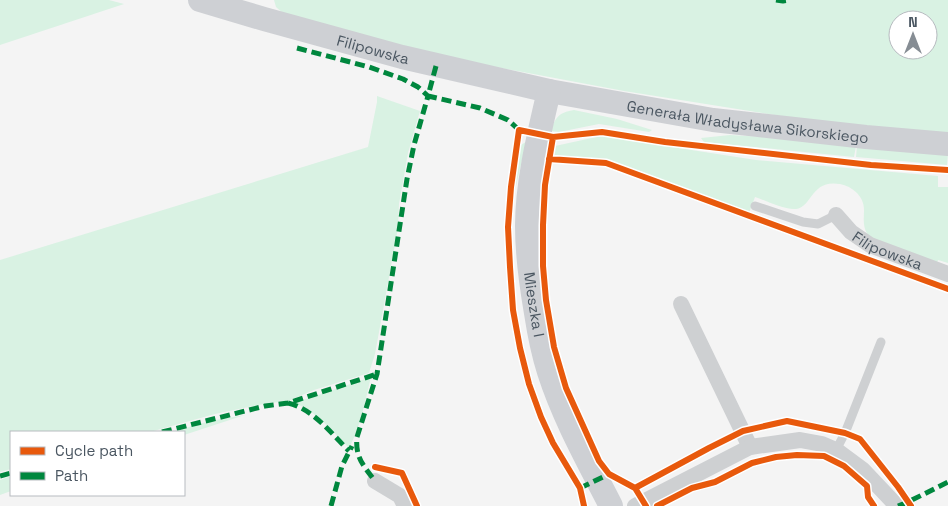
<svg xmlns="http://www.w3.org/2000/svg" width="948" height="506" viewBox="0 0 948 506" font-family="'Space Grotesk',sans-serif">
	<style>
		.green { fill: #d9f2e3; fill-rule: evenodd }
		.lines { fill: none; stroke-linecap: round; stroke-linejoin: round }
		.lane { stroke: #ced0d2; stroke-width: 9 }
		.street { stroke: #ced0d2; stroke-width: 16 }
		.secondary { stroke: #ced0d4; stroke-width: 24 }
		.quiet { stroke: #00873e; stroke-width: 5; stroke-dasharray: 10 5; stroke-linecap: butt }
		.cycleway-casing { stroke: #fff; stroke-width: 9 }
		.cycleway { stroke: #e8590c; stroke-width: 6 }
		.labels { text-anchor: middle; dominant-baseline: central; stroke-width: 4; stroke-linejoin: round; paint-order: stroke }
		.street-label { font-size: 15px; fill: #4a5661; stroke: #fff }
	</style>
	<rect width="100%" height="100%" fill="#f4f4f4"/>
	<path class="green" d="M0,0H109L124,4L0,45Z
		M274,0H948V135L838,125L624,91L480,64L454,60L285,15L276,7ZM898,20H928V50H898Z
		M377,96L420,111L408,153L399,204L398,228L375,354L369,373L314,390L288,401L263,404L215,414L150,432H11V469L0,472V260L368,147L377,102Z
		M574,110L617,119L652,130L649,132L599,124L559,132L551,131C555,117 560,112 574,110Z
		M730,135L795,139L856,146L854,157L704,142L701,138Z
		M601,136L756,160L938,176V187H948V263L938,260L937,263L871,239C869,236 866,233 865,229C861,215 869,206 857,193C852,188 846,185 840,184C811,179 813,206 796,209C784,210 767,201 755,197L749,213L594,158L551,155L552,150L555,146Z
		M526,142V143L512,203L519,146Z
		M857,146L948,154L947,165L856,157Z
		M371,377C365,401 361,426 349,448C334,433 315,410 294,403Z
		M245,415L184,435V432H171L210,421Z
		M11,476V491L0,495V480Z"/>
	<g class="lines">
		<path class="lane" d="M755,206L803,222L818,224L836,215
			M836,450L845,433L881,342"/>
		<g class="street">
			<path id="s1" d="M836,215L851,232L870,245L948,274"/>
			<path d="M681,304L750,447"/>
			<path d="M375,481L400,496L405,506"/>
			<path d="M635,506L750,447L800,440L822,444L836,450L863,470L897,506"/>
		</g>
		<g class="secondary">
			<path id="s2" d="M200,0L264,19L402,57L549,91L713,120L866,137L948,144"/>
			<path id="s3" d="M549,91C539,134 527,182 527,226C527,255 531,284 536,313C539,333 543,353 549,372C564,419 589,463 611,506"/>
		</g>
		<path class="quiet" d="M776,0L783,1L790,0
			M297,48L369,67L403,79L418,87L428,96L414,145L407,179L377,374L357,437C355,457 363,465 375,481
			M436,66L428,96L480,108L508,120L519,130
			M288,403C313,409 331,433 349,451
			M162,432L265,406L288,403L377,374
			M0,476L11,473
			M580,488L609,474
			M331,506L342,466L352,446
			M898,506L908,502L948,482"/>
		<g class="cycleway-casing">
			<path id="cycleway" d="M553,137L545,185L543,225V266L546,300L554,347L566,388L599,461L609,474L635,488L646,506
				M549,159L606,163L948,289
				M375,467L402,473L417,506
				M635,488L709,448L743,431L787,421L845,433L860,439L898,487L911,506
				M584,506L580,488L553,443L541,417L529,384L520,348L513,310L510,267L508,227L511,187L519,130L553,137L602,132L665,142L871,165L948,170
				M657,506L692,488L715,482L752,463L776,457L797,455L824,456L844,466L867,486L868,497L874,506"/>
		</g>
		<use href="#cycleway" class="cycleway"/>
	</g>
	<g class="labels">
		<g class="street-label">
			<text stroke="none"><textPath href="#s2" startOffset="180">Filipowska</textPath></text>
			<text stroke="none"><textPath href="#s2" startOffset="562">Generała Władysława Sikorskiego</textPath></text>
			<text stroke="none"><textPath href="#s1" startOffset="64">Filipowska</textPath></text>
			<text stroke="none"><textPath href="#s3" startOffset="216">Mieszka I</textPath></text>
		</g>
	</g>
	<rect x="10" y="431" width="175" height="65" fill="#ffffff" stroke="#b7bbc0"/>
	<rect x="20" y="447" width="25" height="8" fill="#e8590c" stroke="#b7bbc0"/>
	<text x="55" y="456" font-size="15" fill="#4a5661">Cycle path</text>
	<rect x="20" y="472" width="25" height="8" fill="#00873e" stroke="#b7bbc0"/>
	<text x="55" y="481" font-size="15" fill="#4a5661">Path</text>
	<g transform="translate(913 35)"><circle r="24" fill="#ffffff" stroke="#b7bbc0"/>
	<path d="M0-4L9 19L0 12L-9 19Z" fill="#868d94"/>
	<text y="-8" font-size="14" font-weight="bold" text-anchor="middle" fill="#4a5661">N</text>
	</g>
</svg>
